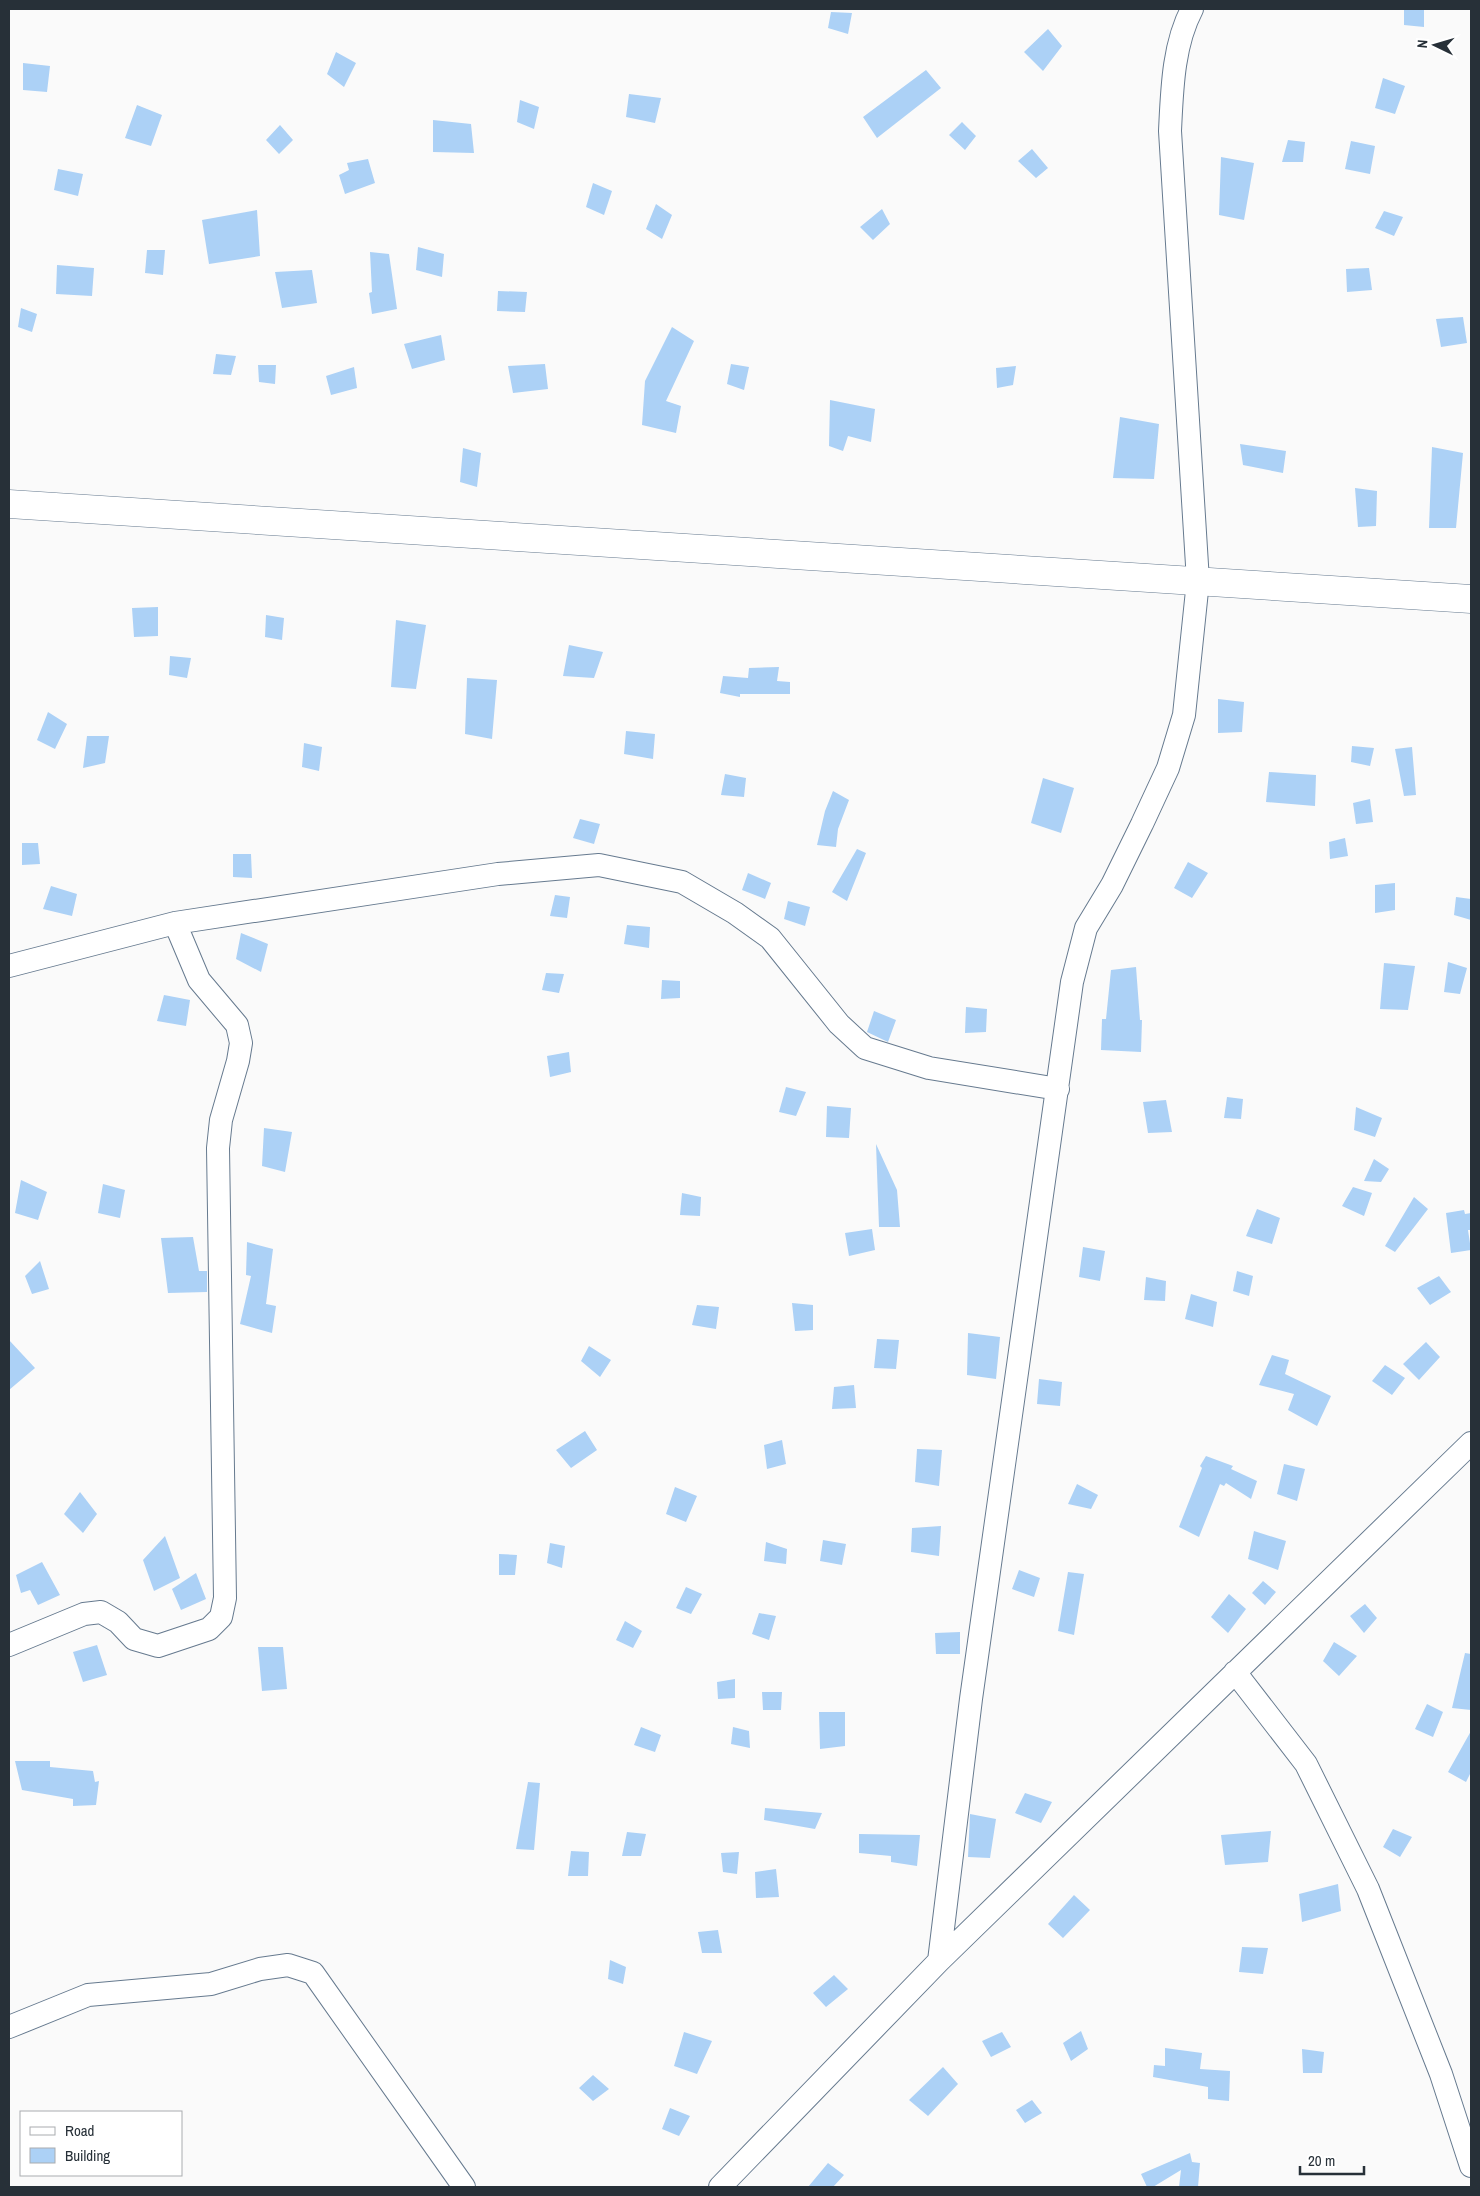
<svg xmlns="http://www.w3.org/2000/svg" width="1480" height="2196" viewBox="0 0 1480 2196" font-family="'Archivo Narrow',sans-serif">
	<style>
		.building { fill: #acd1f6 }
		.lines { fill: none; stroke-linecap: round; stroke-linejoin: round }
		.street-casing { stroke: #667a8f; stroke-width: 24 }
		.primary-casing { stroke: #667a8f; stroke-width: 29 }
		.street { stroke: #fff; stroke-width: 22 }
		.primary { stroke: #fff; stroke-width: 28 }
	</style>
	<rect width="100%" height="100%" fill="#fafafa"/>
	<path class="building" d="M1404,9H1424V27L1404,25Z
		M831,12L852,13L848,34L828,28Z
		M1048,29L1062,46L1043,71L1024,52Z
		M336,52L356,63L344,87L327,74Z
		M23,63L50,66L47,92L23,90Z
		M926,70L941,88L877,138L863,117Z
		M1383,78L1405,86L1395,114L1375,108Z
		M629,94L661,98L655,123L626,117Z
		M520,100L539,107L534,129L517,122Z
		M137,105L162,115L151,146L125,138Z
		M433,120L471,124L474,153L433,152Z
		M962,122L976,136L965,150L949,135Z
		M280,125L293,140L279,154L266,140Z
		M1288,140L1305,142L1303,162H1282Z
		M1351,141L1375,146L1370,174L1345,169Z
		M1032,149L1048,168L1036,178L1018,161Z
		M1221,157L1254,163L1244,220L1219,215Z
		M368,159L375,183L345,194L339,175L349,170L347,163Z
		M58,169L83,174L78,196L54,190Z
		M593,183L612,191L604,215L586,207Z
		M656,204L672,215L662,239L646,229Z
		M882,209L890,224L873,240L860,227Z
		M257,210L260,256L209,264L202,220Z
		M1384,211L1403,217L1394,236L1375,228Z
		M418,247L444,254L442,277L416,270Z
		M147,250H165L163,275L145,273Z
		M370,252L389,254L397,309L372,314L369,293L372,292Z
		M57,265L94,268L92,296L56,294Z
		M1369,268L1372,290L1347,292L1346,269Z
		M312,270L317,303L282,308L275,272Z
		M498,291L527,292L525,312L497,311Z
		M21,308L37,314L32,332L18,327Z
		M1463,317L1467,343L1441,347L1436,319Z
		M672,327L694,341L666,401L681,406L676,433L642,425L645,381Z
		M441,335L445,360L412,369L404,344Z
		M216,354L236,356L231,375L213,374Z
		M545,364L548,389L513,393L508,366Z
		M731,364L749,367L744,390L727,384Z
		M258,365H276L275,384L259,382Z
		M1016,366L1013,385L997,388L996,368Z
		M354,367L357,388L331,395L326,376Z
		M830,400L875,409L871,442L848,436L843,451L829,446Z
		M1120,417L1159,424L1154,479L1113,478Z
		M1240,444L1286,451L1283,473L1243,465Z
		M1432,447L1463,453L1456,528H1429Z
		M463,448L481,453L477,487L460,482Z
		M1355,488L1377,491L1376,526L1358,527Z
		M158,607V636L134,637L132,608Z
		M266,615L284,618L282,640L265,637Z
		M396,620L426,625L416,689L391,687Z
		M569,645L603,652L594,678L563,676Z
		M170,656L191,658L187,678L169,675Z
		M779,667L777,681L790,682V694H740V697L720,693L723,676L748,678L749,668Z
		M467,678L497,680L492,739L465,734Z
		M1218,699L1244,702L1242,732L1218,733Z
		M48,712L67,724L55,749L37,740Z
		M626,731L655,734L653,759L624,754Z
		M87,736H109L105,763L83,768Z
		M304,743L322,747L319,771L302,767Z
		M1352,746L1374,748L1370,766L1351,762Z
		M1412,747L1416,795L1404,796L1395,749Z
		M1269,772L1316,775L1315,806L1266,802Z
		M725,774L746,778L744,797L721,795Z
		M1043,778L1074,788L1061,833L1031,823Z
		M833,791L849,800L838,829L836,847L817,845L825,811Z
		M1370,799L1373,822L1356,824L1353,803Z
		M580,819L600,824L594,844L573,838Z
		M1345,838L1348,856L1330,859L1329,842Z
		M22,843H38L40,864L22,865Z
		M857,849L866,853L847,901L832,892Z
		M233,854H251L252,878L233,877Z
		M1188,862L1208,873L1192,898L1174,888Z
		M748,873L771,883L765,899L742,890Z
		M1395,883V910L1375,913V885Z
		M51,886L77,894L72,916L43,909Z
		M555,895L570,897L567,918L550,916Z
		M1456,897L1471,899V920L1454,915Z
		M788,901L810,907L805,926L784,919Z
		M627,925L650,927L649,948L624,944Z
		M241,933L268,944L261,972L236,959Z
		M1448,962L1467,968L1460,994L1444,992Z
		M1384,963L1415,966L1408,1010L1380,1009Z
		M1136,967L1140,1020H1142L1141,1052L1101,1050L1102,1019H1106L1111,970Z
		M546,973L564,974L559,993L542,990Z
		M662,980L680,981V998L661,999Z
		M164,995L190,1000L186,1026L157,1021Z
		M966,1007L987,1009L986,1032L965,1033Z
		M874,1011L896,1020L888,1042L867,1032Z
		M569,1052L571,1072L550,1077L547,1056Z
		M786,1087L806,1092L796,1116L779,1112Z
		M1227,1097L1243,1099L1241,1119L1224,1118Z
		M1166,1100L1172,1132L1148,1133L1143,1102Z
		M827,1106L851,1108L849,1138L826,1137Z
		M1356,1107L1382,1118L1375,1137L1354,1130Z
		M264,1128L292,1132L285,1172L262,1166Z
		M876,1144L897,1190L900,1227H879Z
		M1374,1159L1389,1169L1381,1182L1364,1181Z
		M21,1180L47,1192L38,1220L15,1213Z
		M103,1184L125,1190L120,1218L98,1213Z
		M1353,1187L1372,1193L1364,1216L1342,1206Z
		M682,1193L701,1197L700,1216L680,1215Z
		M1414,1197L1428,1209L1395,1252L1385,1246Z
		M1257,1209L1280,1218L1272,1244L1246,1236Z
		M1464,1210L1465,1214L1471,1213V1230H1468L1471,1250L1451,1253L1446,1213Z
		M872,1229L875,1250L849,1256L845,1233Z
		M193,1237L199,1271H207V1292L168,1293L161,1238Z
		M247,1242L273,1249L266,1304L276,1306L272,1333L240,1324L251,1276L246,1275Z
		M1083,1247L1105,1251L1100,1281L1079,1277Z
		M40,1261L49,1289L32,1294L25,1276Z
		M1237,1271L1253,1276L1249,1296L1233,1291Z
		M1439,1276L1451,1292L1430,1305L1417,1288Z
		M1146,1277L1166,1281L1165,1301L1144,1300Z
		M1191,1294L1217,1302L1213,1327L1185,1319Z
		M792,1303L813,1305V1330L795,1331Z
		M697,1305L719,1307L716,1329L692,1325Z
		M968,1333L1000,1337L996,1379L967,1375Z
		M877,1339L899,1340L896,1369L874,1368Z
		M9,1340L35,1368L9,1390Z
		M1426,1342L1440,1357L1419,1380L1403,1364Z
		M589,1346L611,1360L600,1377L581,1361Z
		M1272,1355L1289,1360L1285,1374L1331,1396L1317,1426L1288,1410L1294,1394L1259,1385Z
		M1385,1365L1405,1378L1392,1395L1372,1381Z
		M1039,1379L1062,1382L1060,1406L1037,1404Z
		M854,1385L856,1408L832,1409L834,1387Z
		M585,1431L597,1450L571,1468L556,1450Z
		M782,1440L786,1464L767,1469L764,1445Z
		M917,1449L942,1450L939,1486L915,1482Z
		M1206,1456L1233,1466L1231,1469L1257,1481L1251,1499L1226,1483L1224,1486L1220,1484L1199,1537L1179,1527L1202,1468L1200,1466Z
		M1284,1464L1305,1469L1297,1501L1277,1494Z
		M1077,1484L1098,1495L1091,1509L1068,1504Z
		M675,1487L697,1496L686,1522L666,1514Z
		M80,1492L97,1514L83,1533L64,1514Z
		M941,1526L939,1556L911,1552L912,1528Z
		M1254,1531L1286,1541L1278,1570L1248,1559Z
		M165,1536L180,1578L154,1591L143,1560Z
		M823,1540L846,1544L842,1565L820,1561Z
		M766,1542L787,1549L786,1564L764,1561Z
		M550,1543L565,1546L562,1568L547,1563Z
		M499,1554L517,1555L515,1575H499Z
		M42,1562L60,1595L38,1605L30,1590L21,1593L16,1575Z
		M1019,1570L1040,1578L1034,1597L1012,1589Z
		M1068,1572L1084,1574L1074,1635L1058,1631Z
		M196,1573L206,1599L181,1610L172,1589Z
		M1263,1581L1276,1592L1265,1605L1252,1593Z
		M686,1587L702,1594L691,1614L676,1608Z
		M1229,1594L1246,1609L1228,1633L1211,1617Z
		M1365,1604L1377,1618L1364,1633L1350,1616Z
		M759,1613L776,1616L769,1640L752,1634Z
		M625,1621L642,1631L633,1648L616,1640Z
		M960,1632V1654H936L935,1633Z
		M1334,1642L1357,1656L1339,1676L1323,1661Z
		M97,1645L107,1675L83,1682L73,1652Z
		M258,1647H283L287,1689L262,1691Z
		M1465,1653L1471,1654V1710L1452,1708Z
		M735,1679V1698L718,1699L717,1682Z
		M762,1692H782L781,1710H763Z
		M1427,1704L1443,1712L1433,1737L1415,1729Z
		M819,1712H845V1746L820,1749Z
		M641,1727L661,1735L655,1752L634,1745Z
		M733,1727L749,1731L750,1748L731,1744Z
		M1471,1731V1772L1466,1782L1448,1772Z
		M15,1761H50V1767L93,1771L95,1782L99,1781L96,1805L73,1806V1799L22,1790Z
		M528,1782L540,1783L534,1850L516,1849Z
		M1025,1793L1052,1802L1041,1823L1015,1813Z
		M765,1808L822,1813L815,1829L764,1820Z
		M970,1814L996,1819L990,1858L968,1857Z
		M1393,1829L1412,1837L1400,1857L1383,1847Z
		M1271,1831L1268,1862L1225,1865L1221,1835Z
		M627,1832L646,1834L641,1856H622Z
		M859,1834L920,1835L917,1866L891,1862V1856L859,1853Z
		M571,1851L589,1852L588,1876H568Z
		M739,1852L737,1874L723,1872L721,1853Z
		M776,1869L779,1897L756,1898L755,1872Z
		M1338,1884L1341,1911L1302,1922L1299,1894Z
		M1074,1895L1090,1910L1063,1938L1048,1924Z
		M718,1930L722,1953H702L698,1932Z
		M1242,1947L1268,1948L1263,1974L1239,1972Z
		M610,1960L626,1967L623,1984L608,1979Z
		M834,1975L848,1989L826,2007L813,1993Z
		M1081,2031L1088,2049L1071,2061L1063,2043Z
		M684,2032L712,2041L697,2074L674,2066Z
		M1002,2032L1011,2047L991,2057L982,2041Z
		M1165,2048L1202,2053L1200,2069L1230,2071L1229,2101L1208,2099V2087L1153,2077L1154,2065L1165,2066Z
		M1302,2049L1324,2052L1322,2073H1303Z
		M943,2067L958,2084L928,2116L909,2100Z
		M593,2075L609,2089L593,2101L579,2088Z
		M1032,2100L1042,2113L1025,2123L1016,2110Z
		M670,2108L690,2116L679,2136L662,2129Z
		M1190,2153L1192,2162L1200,2163L1198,2187H1179L1181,2170L1153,2187H1147L1141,2174Z
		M828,2163L844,2175L833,2187H808Z"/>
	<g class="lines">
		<g class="street-casing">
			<path id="street" d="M9,966L175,923L498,874L599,865L682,882L735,913L770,938L839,1024L865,1048L929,1068L1058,1089
				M9,1645L84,1614L101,1612L118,1622L134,1639L158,1646L209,1629L221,1617L225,1598L218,1148L221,1120L238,1061L241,1043L237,1025L199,980L175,923
				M1235,1672L1306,1764L1368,1889L1441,2074L1471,2166
				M939,1961L971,1699L1072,982L1086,928L1112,885L1142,824L1168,768L1184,715L1198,581L1170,131C1172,90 1173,45 1192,9
				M9,2027L88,1995L211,1984L260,1969L288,1965L313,1973L464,2187
				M720,2187L939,1961L1471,1443"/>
		</g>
		<g class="primary-casing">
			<path id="primary" d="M9,504L1471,599"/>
		</g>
		<use href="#street" class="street"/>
		<use href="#primary" class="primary"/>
	</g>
	<rect width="1480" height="2196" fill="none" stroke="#273038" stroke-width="20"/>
	<rect x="20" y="2111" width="162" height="65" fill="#ffffff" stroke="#a9acaf"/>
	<rect x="30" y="2127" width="25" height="8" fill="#ffffff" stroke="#a9acaf"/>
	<text x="65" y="2136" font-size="15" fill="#273038">Road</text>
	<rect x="30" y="2148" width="25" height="15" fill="#acd1f6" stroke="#a9acaf"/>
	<text x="65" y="2161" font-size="15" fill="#273038">Building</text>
	<g transform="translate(1435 45) rotate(275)" stroke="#ffffff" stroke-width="4" paint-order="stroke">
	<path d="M0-4L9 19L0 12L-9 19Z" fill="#273038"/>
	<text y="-8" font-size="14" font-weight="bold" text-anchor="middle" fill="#273038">N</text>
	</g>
	<path d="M1300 2166v8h64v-8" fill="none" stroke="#273038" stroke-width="2.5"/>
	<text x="1308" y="2166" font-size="15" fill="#273038" stroke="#ffffff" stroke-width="4" paint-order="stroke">20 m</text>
</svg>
